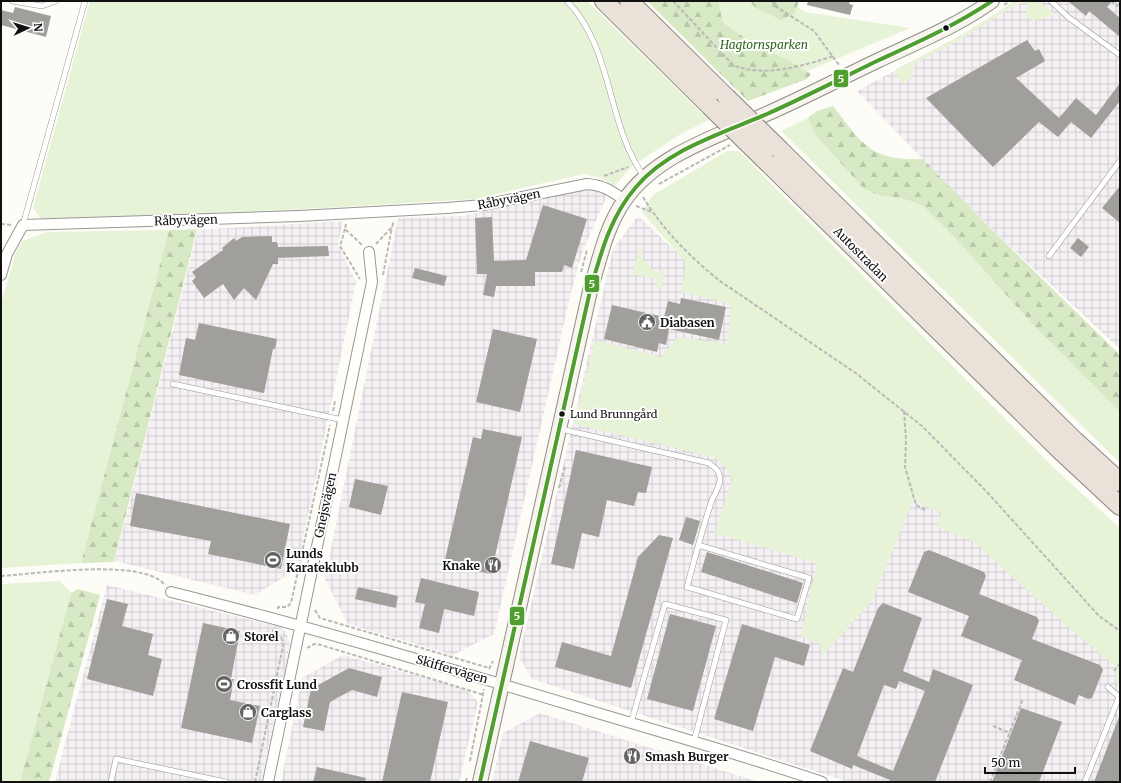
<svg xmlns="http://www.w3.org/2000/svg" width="1121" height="783" viewBox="0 0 1121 783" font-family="Merriweather,serif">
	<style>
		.industrial { fill: url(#industrial-grid) }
		.grass { fill: #e7f3d7 }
		.forest { fill: url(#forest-firs) }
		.building { fill: #a19f9c; fill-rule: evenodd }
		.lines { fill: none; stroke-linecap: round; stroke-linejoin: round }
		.lane-casing { stroke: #979795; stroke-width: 6 }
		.street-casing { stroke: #979795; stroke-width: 12 }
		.secondary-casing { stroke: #8e8d8b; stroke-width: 16 }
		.highway-casing { stroke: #858482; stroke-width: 20 }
		.path { stroke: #b9b9b8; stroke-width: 2; stroke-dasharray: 4 2; stroke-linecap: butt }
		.lane { stroke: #fffffe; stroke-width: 5 }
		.street { stroke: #fffffe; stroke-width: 10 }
		.secondary { stroke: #f6f4eb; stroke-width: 14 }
		.highway { stroke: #eae1d8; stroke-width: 18 }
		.highway-bridge-casing { stroke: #858482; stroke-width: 20; stroke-linecap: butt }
		.highway-bridge { stroke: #eae1d8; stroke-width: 18 }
		.bus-1-casing { stroke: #fff; stroke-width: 7 }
		.bus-1 { stroke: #509e2f; stroke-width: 4 }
		.bus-dot { fill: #111; stroke: #fff; stroke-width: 1.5 }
		.labels { text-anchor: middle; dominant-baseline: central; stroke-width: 4; stroke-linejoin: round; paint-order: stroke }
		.bus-label { font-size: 11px; fill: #111; stroke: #fff; text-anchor: start }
		.park-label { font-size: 12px; font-style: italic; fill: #2f6b1f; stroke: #fff }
		.street-label { font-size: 12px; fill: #111; stroke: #fff }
		.poi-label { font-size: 12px; font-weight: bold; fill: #111; stroke: #fff; text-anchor: start }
		.line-badge { stroke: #fff; stroke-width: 1.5 }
		.badge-label { font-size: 11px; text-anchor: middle; font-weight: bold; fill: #fff }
	</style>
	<defs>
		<pattern id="industrial-grid" width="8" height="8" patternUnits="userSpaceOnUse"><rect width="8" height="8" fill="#f5f0f3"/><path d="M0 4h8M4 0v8" fill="none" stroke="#d1cdcf"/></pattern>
		<pattern id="forest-firs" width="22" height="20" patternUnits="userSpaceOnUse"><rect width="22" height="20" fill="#d8eac5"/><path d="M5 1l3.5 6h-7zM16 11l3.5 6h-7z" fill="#b8c8a8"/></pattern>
	</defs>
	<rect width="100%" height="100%" fill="#fdfcf7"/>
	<path class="industrial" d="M1024,1H1120V349L983,221L857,91Z
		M594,190L604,193L606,198L583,250L571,292L494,634L453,655L348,624L325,579L398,218L462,216L577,191Z
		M638,216L719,292L909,448L1120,652V782H848L532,679L519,657L613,249Z
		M343,221L338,245L356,282L297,569L255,595L115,561L198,230Z
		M107,585L271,625L281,627L287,634L290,643L288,654L261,782H55Z
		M343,655L467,690L478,702L459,782H281L302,678Z
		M540,713L759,782H492L503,733Z"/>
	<path class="grass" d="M90,1H587L709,120L679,135L631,167L615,186L601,178L583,174L475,199L289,210L41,219L33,208Z
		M657,1H790L805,12L910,28L753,94Z
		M1015,1H1022L958,41L914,64L911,79L903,83L900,82L895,70L957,38Z
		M1023,1H1039L1053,13L1052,16L1033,21L1025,16L1028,5Z
		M808,118L814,133L882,196L902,198L923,206L956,239L1037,329L1120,412V463L781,131Z
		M727,151H739L1055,469L1120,528V688L1117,684L1114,665L1068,627L973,541L936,527L941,513L913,501L872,601L822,656L820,644L801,636L817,563L715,533L733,479L725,467L714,457L574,424L595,340L661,357L678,337L727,344L732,304L681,292L686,263L642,212L653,195Z
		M169,230L81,563L1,568V304L16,252L23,241L47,232Z
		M640,246L644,251L640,256L657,274L663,268L665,271L662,287L660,289H655L656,279L632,274Z
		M60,581L71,593L20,782H1V584Z"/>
	<path class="forest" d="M647,1H718L723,23L754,44L788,60L811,74L807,79L748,101Z
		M749,1H799L795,13L781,20L756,8Z
		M833,106C863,144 869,161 923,159L983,221L1120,355V412L1037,329L956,239L923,206L902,198L882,196L864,189L814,133L808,118L817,111Z
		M197,229L114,562L81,563L169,230Z
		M78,589L100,595L49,782H20L71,593Z"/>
	<path class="building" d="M808,1H850L849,4L853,5L850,15L807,5Z
		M1068,1H1112L1107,7L1120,18V37L1089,11L1086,16Z
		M15,7L51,16L46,37L1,25V10L13,13Z
		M1027,40L1035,51L1039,49L1045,61L1016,78L1059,118L1076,98L1096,115L1120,83V101L1091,138L1071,122L1058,137L1039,122L993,167L926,98Z
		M1120,186V223L1102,208Z
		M543,205L587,219L572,268L564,265L562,272H535V286H496L494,297L483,295L487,274H477L475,218L492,217L494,261L526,260Z
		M272,236V242H277L278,247L328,246L329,256L278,258V264H273L256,300L244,288L234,300L223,284L204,298L192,281L196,277L192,272L223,250L222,248L234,238L236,241L242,237Z
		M1078,238L1089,247L1081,257L1070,248Z
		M415,268L447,276L444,286L412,278Z
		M681,298L726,307L719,340L669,329L666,345L659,343L657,352L604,339L612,305L664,317L668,301L680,304Z
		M199,323L277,339L275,349H273L264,393L179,375L186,338L195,340Z
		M493,329L537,339L520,412L476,402Z
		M483,429L522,437L491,574L444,564L473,437L481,439Z
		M576,450L652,467L646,493L638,492L634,506L607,500L599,537L582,533L574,569L551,564Z
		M355,479L388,486L381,515L349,507Z
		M136,493L290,524L281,569L208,554L211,541L130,526Z
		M686,517L700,521L693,545L679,540Z
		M659,535L673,538L631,688L555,667L562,642L611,656L638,557Z
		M929,550L984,572L986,576L979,594L1037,617L1039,621L1032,639L1100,665L1103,670L1092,698L1088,699L1079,695L1075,705L1014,680L1022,660L961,636L969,616L908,592L924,552Z
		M707,552L803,583L797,603L701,572Z
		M421,578L479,592L474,616L444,609L439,633L419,628L425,604L415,602Z
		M358,587L398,596L396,608L355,599Z
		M107,599L128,604L122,626L153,634L148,655L162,659L153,696L87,679Z
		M883,603L922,618L903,671L929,682L933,669L973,685L935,782H889L890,780L853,765L852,769L810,751L843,668L853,672L878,608ZM899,681L925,691L893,771L857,756L884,685L896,689Z
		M670,614L716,626L693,711L647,699Z
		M203,623L240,631L231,679H234L230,700L260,706L252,743L181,728Z
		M742,624L810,645L804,666L775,657L753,731L714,719Z
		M349,668L382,677L377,697L352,690L330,702L324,731L303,727L311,689Z
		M402,692L448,702L430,782H382Z
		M1021,708L1062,722L1039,782H992Z
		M1119,717L1120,782H1094Z
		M530,741L589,758L582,782H518Z
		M317,767L366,778L365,782H313Z"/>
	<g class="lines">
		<g class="lane-casing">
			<path id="lane" d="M12,1L42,6L56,1
				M567,1C614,49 606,125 645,178
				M1051,1L1068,17L1120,55
				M23,225L85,1
				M1049,256L1120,161
				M173,384L343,420
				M561,429L709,463C714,467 719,470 720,477C721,485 715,493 712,500C702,529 695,558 687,587L797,619L809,578L698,545
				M631,723L665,604L726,620L694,741
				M111,782L116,759L226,782
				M1085,782L1119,697L1108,687"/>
		</g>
		<g class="street-casing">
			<path id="street" d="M1,275L7,254L23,225L299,216L447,208L483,205L587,184C603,185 612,191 624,200
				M171,592C307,626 441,666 574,706C657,731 740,754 822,782
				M268,782L372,282L369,252"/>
		</g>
		<g class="secondary-casing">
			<path id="secondary" d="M480,782L590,291C599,261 606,227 624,201C655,155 716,137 764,115C803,98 841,78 879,60C917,42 957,26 992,1"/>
		</g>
		<g class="highway-casing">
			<path id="highway" d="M604,1L710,106
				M629,1L727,98
				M780,150L1075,441L1120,482
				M764,159L1063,453L1120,506"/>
		</g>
		<path class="path" d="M673,1L733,65C762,78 804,66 833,56
			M772,1L775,6L814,31L839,65
			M1111,1L1117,6L1120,3
			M1004,5L1010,1
			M604,176L628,167
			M659,184L730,145
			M643,197C663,230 690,257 720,281L857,374L922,426L987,492L1099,616L1120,631
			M636,206L652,212
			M1,224L12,225
			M346,224L345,229L362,245
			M345,229L340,246L360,279
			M376,244L392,227L394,221
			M581,272L587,250
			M383,275L392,227
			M333,411L335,401
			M904,411L906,440L905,467L916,505L925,510
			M559,488L565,466
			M1,576C36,574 141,558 164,584
			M278,609V607H287L291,603L330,425
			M315,610L320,618L489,668
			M307,648L314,644L321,645L484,695
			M489,669L493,661
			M1114,671L1120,664
			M993,726L1010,733
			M470,761L484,689
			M255,782L283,646C282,638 281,634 273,632V629
			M466,782L467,777
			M990,782L1023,699"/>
		<use href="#lane" class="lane"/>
		<use href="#street" class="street"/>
		<use href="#secondary" class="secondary"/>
		<use href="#highway" class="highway"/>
		<g class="highway-bridge-casing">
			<path id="highway-bridge" d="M727,98L780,150
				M710,106L764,159"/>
		</g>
		<use href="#highway-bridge" class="highway-bridge"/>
		<g class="bus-1-casing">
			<path id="bus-1" d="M480,782L590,291C601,253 610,217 636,187C668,149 723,133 767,114C805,97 842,78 879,60C918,42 956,25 992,1"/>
		</g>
		<use href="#bus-1" class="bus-1"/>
	</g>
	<defs>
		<g id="civic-disc" transform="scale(0.9)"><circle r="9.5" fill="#646362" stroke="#fff"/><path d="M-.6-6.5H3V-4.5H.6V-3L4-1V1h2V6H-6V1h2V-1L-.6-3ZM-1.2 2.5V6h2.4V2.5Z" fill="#fff"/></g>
		<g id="stadium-disc" transform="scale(0.9)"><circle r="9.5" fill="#646362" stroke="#fff"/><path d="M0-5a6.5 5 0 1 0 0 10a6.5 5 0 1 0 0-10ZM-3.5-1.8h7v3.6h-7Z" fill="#fff"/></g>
		<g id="restaurant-disc" transform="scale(0.9)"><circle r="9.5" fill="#646362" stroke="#fff"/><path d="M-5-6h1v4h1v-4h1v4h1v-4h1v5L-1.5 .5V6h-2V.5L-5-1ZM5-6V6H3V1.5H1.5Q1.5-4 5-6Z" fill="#fff"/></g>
		<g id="shop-disc" transform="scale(0.9)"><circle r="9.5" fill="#646362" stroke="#fff"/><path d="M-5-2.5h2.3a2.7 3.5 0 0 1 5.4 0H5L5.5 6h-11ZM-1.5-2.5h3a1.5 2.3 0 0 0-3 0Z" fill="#fff"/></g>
	</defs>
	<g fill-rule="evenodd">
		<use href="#civic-disc" x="647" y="322"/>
		<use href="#stadium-disc" x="273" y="560"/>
		<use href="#restaurant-disc" x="493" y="565"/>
		<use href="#shop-disc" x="231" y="636"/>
		<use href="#stadium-disc" x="224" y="684"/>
		<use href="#shop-disc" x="248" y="712"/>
		<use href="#restaurant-disc" x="632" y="756"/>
	</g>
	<g class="bus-dot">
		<circle cx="946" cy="28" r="3.5"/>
		<circle cx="562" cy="414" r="3.5"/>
	</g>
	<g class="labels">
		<g class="bus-label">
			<text x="570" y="414">Lund Brunngård</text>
		</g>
		<g class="park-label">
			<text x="764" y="44">Hagtornsparken</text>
		</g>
		<g class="street-label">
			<text transform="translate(509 199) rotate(-11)">Råbyvägen</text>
			<text transform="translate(186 220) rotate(-2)">Råbyvägen</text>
			<text transform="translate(861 254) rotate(45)">Autostradan</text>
			<text transform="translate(325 505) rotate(-78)">Gnejsvägen</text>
			<text transform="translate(452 669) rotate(16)">Skiffervägen</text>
		</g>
		<g class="poi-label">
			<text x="660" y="322">Diabasen</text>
			<text x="286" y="553">Lunds<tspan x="286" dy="14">Karateklubb</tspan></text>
			<text x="480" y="565" text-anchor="end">Knake</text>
			<text x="244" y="636">Storel</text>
			<text x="237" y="684">Crossfit Lund</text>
			<text x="261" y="712">Carglass</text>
			<text x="645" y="756">Smash Burger</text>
		</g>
	</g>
	<g class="line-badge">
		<rect x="833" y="69" width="16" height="19" rx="4" fill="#509e2f"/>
		<rect x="584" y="274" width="16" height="19" rx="4" fill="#509e2f"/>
		<rect x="509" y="606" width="16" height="20" rx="4" fill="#509e2f"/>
	</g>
	<g class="badge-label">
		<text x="841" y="83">5</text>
		<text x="592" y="288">5</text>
		<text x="517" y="620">5</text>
	</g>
	<rect width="1121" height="783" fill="none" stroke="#111111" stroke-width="4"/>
	<g transform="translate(28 28) rotate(86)" stroke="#ffffff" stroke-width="3" paint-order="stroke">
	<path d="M0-3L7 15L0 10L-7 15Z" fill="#111111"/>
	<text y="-6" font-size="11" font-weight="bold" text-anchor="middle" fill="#111111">N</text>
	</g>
	<path d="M985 767v6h90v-6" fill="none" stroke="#111111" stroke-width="2"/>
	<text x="991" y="767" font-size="12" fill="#111111" stroke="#ffffff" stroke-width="3" paint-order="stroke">50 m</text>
</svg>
